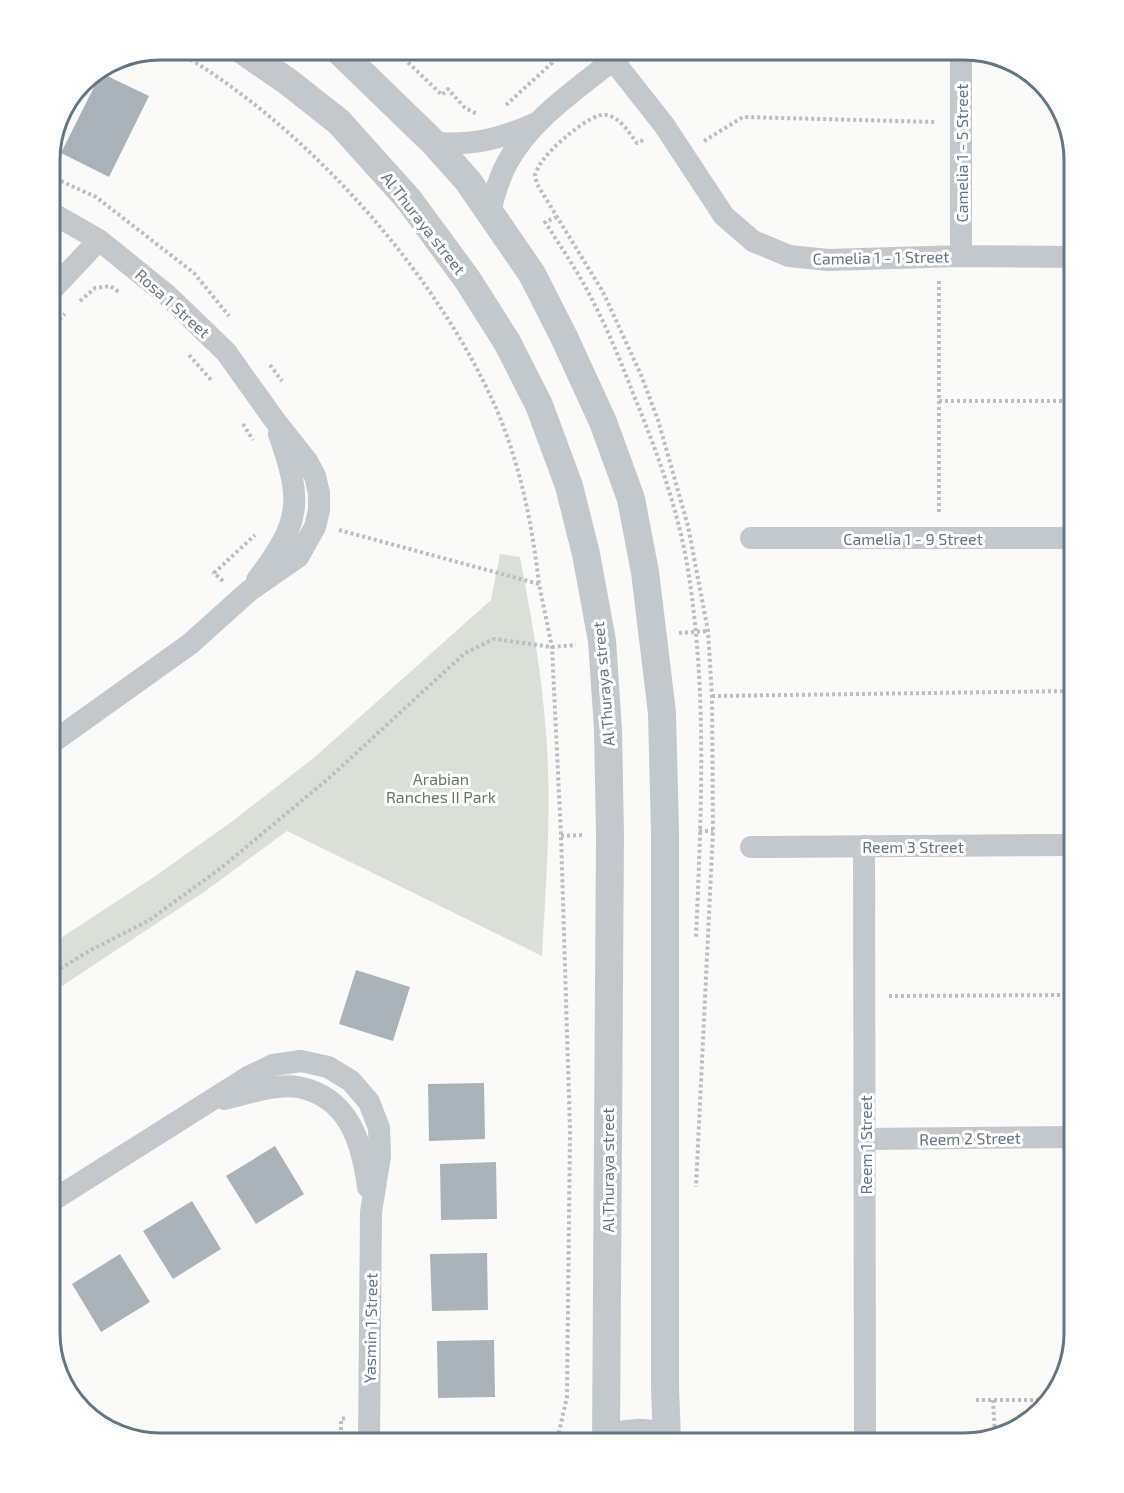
<svg xmlns="http://www.w3.org/2000/svg" width="1124" height="1493" viewBox="0 0 1124 1493" font-family="'Exo 2',sans-serif">
	<style>
		.green { fill: #dadfd7 }
		.building { fill: #aab3b9 }
		.lines { fill: none; stroke-linecap: round; stroke-linejoin: round }
		.path { stroke: #bbbfc2; stroke-width: 4; stroke-dasharray: 3 3; stroke-linecap: butt }
		.minor { stroke: #c3c8cc; stroke-width: 22 }
		.tertiary { stroke: #c3c8cc; stroke-width: 28 }
		.labels { text-anchor: middle; dominant-baseline: central; stroke-width: 6; stroke-linejoin: round; paint-order: stroke }
		.street-label { font-size: 16px; fill: #657683; stroke: #fff }
		.park-label { font-size: 16px; fill: #687a64; stroke: #fff }
		.rim { fill: none; stroke: #657683; stroke-width: 3 }
	</style>
	<rect width="100%" height="100%" fill="#fafaf8"/>
	<path class="green" d="M500,554L520,557C531,616 542,673 546,733C552,807 546,882 542,956L287,831L204,892L50,994V945L154,877L234,820L316,756L491,600Z"/>
	<path class="building" d="M101,73L149,96L109,177L61,153Z
		M356,970L410,987L393,1041L339,1024Z
		M484,1083L485,1139L429,1141L428,1084Z
		M275,1146L304,1194L256,1224L226,1176Z
		M496,1162L497,1219L441,1220L440,1164Z
		M192,1201L221,1249L173,1279L143,1231Z
		M487,1253L488,1310L432,1311L430,1254Z
		M120,1254L150,1302L101,1332L72,1284Z
		M50,1325L62,1346L55,1351L50,1333Z
		M494,1340L495,1397L438,1398L437,1341Z"/>
	<g class="lines">
		<path class="path" d="M175,50C305,125 435,270 496,408C520,464 532,523 539,584
			M395,50L442,95L448,89L465,108L477,114
			M649,50L654,54
			M645,59L661,50
			M506,105L552,63L556,50
			M643,140L637,143C629,133 621,118 607,115C592,111 549,149 541,163C538,166 537,171 535,175L537,184L603,292L641,375L658,420L688,526L708,631L712,696L713,831L696,1187
			M704,141L743,117L936,122
			M50,176L96,197L194,273L229,316
			M557,217L545,222C559,244 574,266 586,288C605,323 620,359 634,396C659,456 681,518 690,583C707,700 701,819 696,937
			M939,281V513
			M80,301L95,288L110,286L119,292
			M50,327L65,314
			M189,355L212,381
			M270,365L282,381
			M939,401H1074
			M243,424L253,440
			M339,530L539,584L552,647L561,836L570,1130L567,1397L559,1432L551,1443
			M223,581L214,573L255,535
			M679,633L708,631
			M712,696L1074,691
			M699,831H713
			M561,836L582,835
			M50,975L89,951L148,921L221,868L329,778L465,653L494,639L552,647L576,645
			M889,996L1074,995
			M976,1400H1048
			M993,1400L995,1434
			M341,1436V1419L346,1418"/>
		<path class="minor" d="M605,50L664,125L724,216L753,241L789,256L828,260L961,256L1074,257
			M961,50V256
			M434,143C473,145 498,140 534,124
			M490,212C494,195 499,178 507,163C531,119 575,91 614,59
			M50,292L99,240
			M751,538H1074
			M257,580C301,522 303,502 279,434
			M50,744L190,644L249,591L298,557L315,527L319,510V493L315,476L307,461L273,418L226,352L167,295L99,240L50,212
			M864,846L865,1443
			M751,847L1074,845
			M224,1099C246,1094 276,1083 298,1087C349,1097 362,1142 368,1187
			M865,1139L1074,1137
			M50,1202L248,1077L273,1065L301,1061L328,1067L351,1081L369,1102L379,1128L380,1156L371,1212L369,1443"/>
		<path class="tertiary" d="M242,50L287,81L339,122L409,200L467,279L507,342L539,405L569,486L586,554L602,641L608,729L610,834L606,1441
			M338,50L434,143L468,181L532,274L564,337L603,422L631,499L645,572L662,713L665,833V1388L667,1440
			M602,1443C621,1430 652,1429 672,1443"/>
	</g>
	<g class="labels">
		<g class="street-label">
			<text transform="translate(961 153) rotate(-90)">Camelia 1 - 5 Street</text>
			<text transform="translate(424 223) rotate(52)">Al Thuraya street</text>
			<text transform="translate(881 257) rotate(-1)">Camelia 1 - 1 Street</text>
			<text transform="translate(173 303) rotate(42)">Rosa 1 Street</text>
			<text x="913" y="538">Camelia 1 - 9 Street</text>
			<text transform="translate(603 684) rotate(-95)">Al Thuraya street</text>
			<text x="913" y="846">Reem 3 Street</text>
			<text transform="translate(970 1138) rotate(-1)">Reem 2 Street</text>
			<text transform="translate(865 1145) rotate(-90)">Reem 1 Street</text>
			<text transform="translate(607 1170) rotate(-90)">Al Thuraya street</text>
			<text transform="translate(370 1328) rotate(-89)">Yasmin 1 Street</text>
		</g>
		<g class="park-label">
			<text x="441" y="778">Arabian<tspan x="441" dy="18">Ranches II Park</tspan></text>
		</g>
	</g>
	<path d="M0 0H1124V1493H0ZM160 60H964A100 100 0 0 1 1064 160V1333A100 100 0 0 1 964 1433H160A100 100 0 0 1 60 1333V160A100 100 0 0 1 160 60Z" fill="#fff" fill-rule="evenodd"/>
	<path class="rim" d="M160 60H964A100 100 0 0 1 1064 160V1333A100 100 0 0 1 964 1433H160A100 100 0 0 1 60 1333V160A100 100 0 0 1 160 60Z"/>
</svg>
